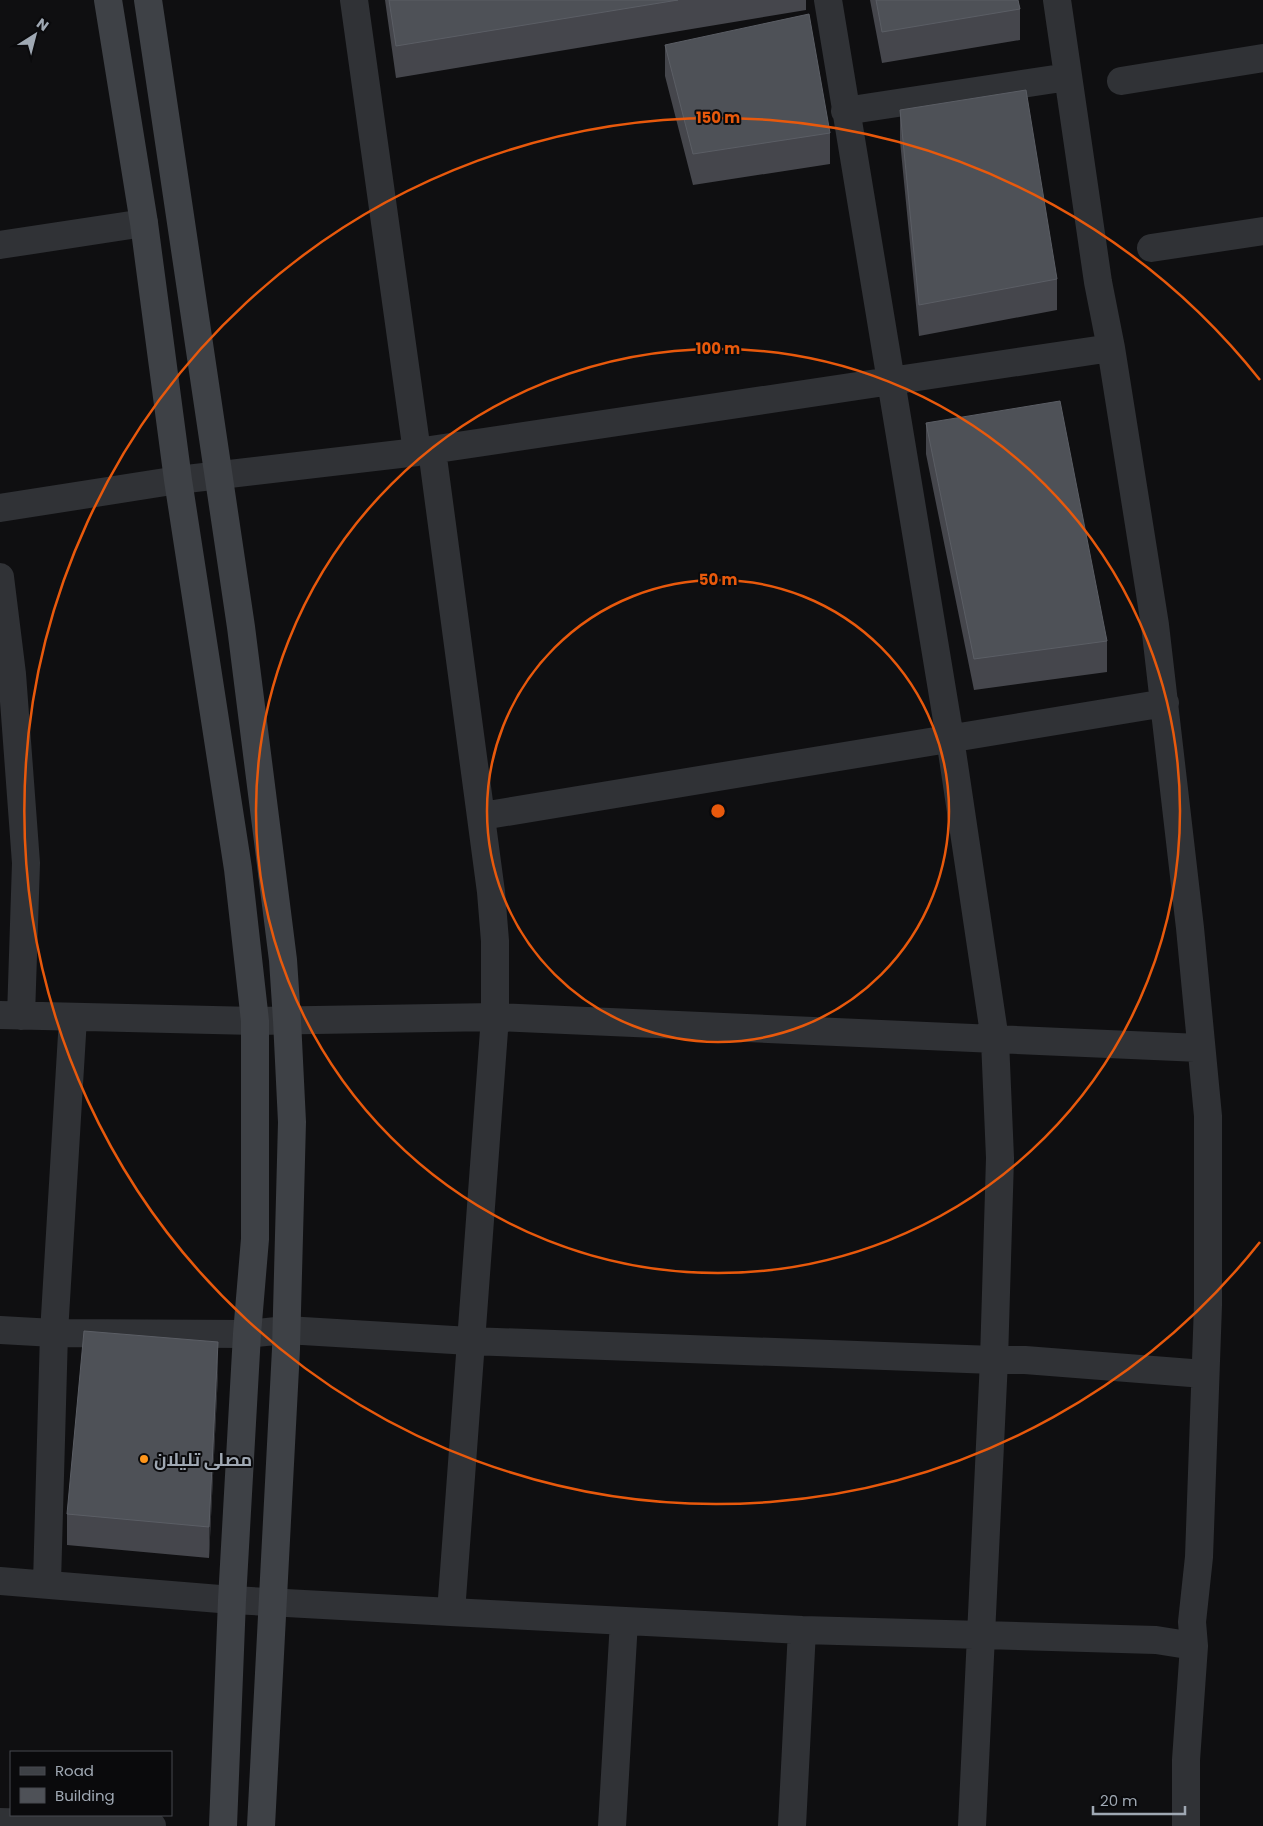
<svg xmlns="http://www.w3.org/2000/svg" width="1263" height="1826" viewBox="0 0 1263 1826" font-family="Poppins,Cairo,sans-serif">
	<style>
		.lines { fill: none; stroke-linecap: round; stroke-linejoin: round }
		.minor { stroke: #303236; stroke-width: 28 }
		.secondary { stroke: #3e4146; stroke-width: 28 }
		.wall { fill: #45464c }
		.shaded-wall { fill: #2b2c30 }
		.building { fill: #4e5157; stroke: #5b5e65 }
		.ring { fill: none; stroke: #e8590c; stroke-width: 2.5 }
		.poi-dot { fill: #fe951a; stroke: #0a0a0c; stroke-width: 2 }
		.labels { text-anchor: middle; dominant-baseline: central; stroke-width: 4; stroke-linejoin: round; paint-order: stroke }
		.poi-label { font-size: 18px; font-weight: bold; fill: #9fa8b3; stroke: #0a0a0c; text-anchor: start }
		.centre { fill: #e8590c; stroke: #0a0a0c; stroke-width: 2.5 }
		.ring-label { font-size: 15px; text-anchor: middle; font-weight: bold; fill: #e8590c; stroke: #0a0a0c; stroke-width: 4; stroke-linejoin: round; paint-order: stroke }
	</style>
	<rect width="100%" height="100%" fill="#0f0f11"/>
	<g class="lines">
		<path class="minor" d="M354,0L417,452
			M828,0L950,738L995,1040L1000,1158L994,1360L972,1826
			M1057,0L1098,282L1111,348L1155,625L1190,928L1208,1116V1305L1199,1557L1192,1622L1194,1646L1186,1760V1826
			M1121,81L1263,58
			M845,111L1068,77
			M0,245L144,223
			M1151,248L1263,231
			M432,450L491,892L495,941V1017L451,1612
			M0,508L178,480L417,452L1111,348
			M0,577L12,674L26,863L21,1016
			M482,816L1165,703
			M0,1015L255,1021L495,1017L1200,1048
			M0,1330L54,1333L247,1334L286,1330L470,1341L994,1360H1025L1204,1374
			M0,1581L232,1600L451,1612L802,1630L1156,1640L1194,1646
			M47,1583L54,1333L73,1018
			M0,1822L152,1826
			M612,1826L624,1621
			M792,1826L802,1630"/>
		<path class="secondary" d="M108,0L144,223L178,480L238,869L255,1021V1239L247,1334L232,1600L223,1826
			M148,0L241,627L283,960L287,1020L292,1122L286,1349L261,1826"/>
	</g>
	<path class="wall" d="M385,0H806V10L396,78Z
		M870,0H1018L1020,9V40L882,63Z
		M665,45L830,133V164L693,185L665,76Z
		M900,110L1057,279V310L919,336L900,141Z
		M926,423L1107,641V672L974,690L926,454Z
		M218,1373L209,1558L67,1545V1514Z"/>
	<path class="shaded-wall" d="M218,1342V1373L209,1558V1527Z"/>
	<path class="building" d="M389,0H678L396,46Z
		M876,0H1018L1020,9L882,32Z
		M809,14L830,133L693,154L665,45Z
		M1026,90L1057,279L919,305L900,110Z
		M1060,401L1107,641L974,659L926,423Z
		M84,1331L218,1342L209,1527L67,1514Z"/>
	<g class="ring">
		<circle cx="718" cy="811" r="231"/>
		<circle cx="718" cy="811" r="462"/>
		<path d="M1260 1242A693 693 0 1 1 1260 380"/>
	</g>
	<circle class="poi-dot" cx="144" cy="1459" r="5"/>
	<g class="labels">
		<g class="poi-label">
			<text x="154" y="1459">مصلى تليلان</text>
		</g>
	</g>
	<circle cx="718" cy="811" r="8" class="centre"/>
	<g class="ring-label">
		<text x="718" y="123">150 m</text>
		<text x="718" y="354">100 m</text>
		<text x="718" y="585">50 m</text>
	</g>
	<rect x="10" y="1751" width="162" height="65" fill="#0a0a0c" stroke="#46494f"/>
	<rect x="20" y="1767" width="25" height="8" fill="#3e4146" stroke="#46494f"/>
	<text x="55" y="1776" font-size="15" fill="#9fa8b3">Road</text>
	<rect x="20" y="1788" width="25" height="15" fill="#4e5157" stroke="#46494f"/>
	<text x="55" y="1801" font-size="15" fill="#9fa8b3">Building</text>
	<g transform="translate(35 35) rotate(36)" stroke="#0a0a0c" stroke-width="4" paint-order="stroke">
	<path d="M0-4L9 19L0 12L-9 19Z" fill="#9fa8b3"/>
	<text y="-8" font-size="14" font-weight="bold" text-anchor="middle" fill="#9fa8b3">N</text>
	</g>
	<path d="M1093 1806v8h92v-8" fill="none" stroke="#9fa8b3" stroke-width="2.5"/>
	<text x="1100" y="1806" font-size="15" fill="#9fa8b3" stroke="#0a0a0c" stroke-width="4" paint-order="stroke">20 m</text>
</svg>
